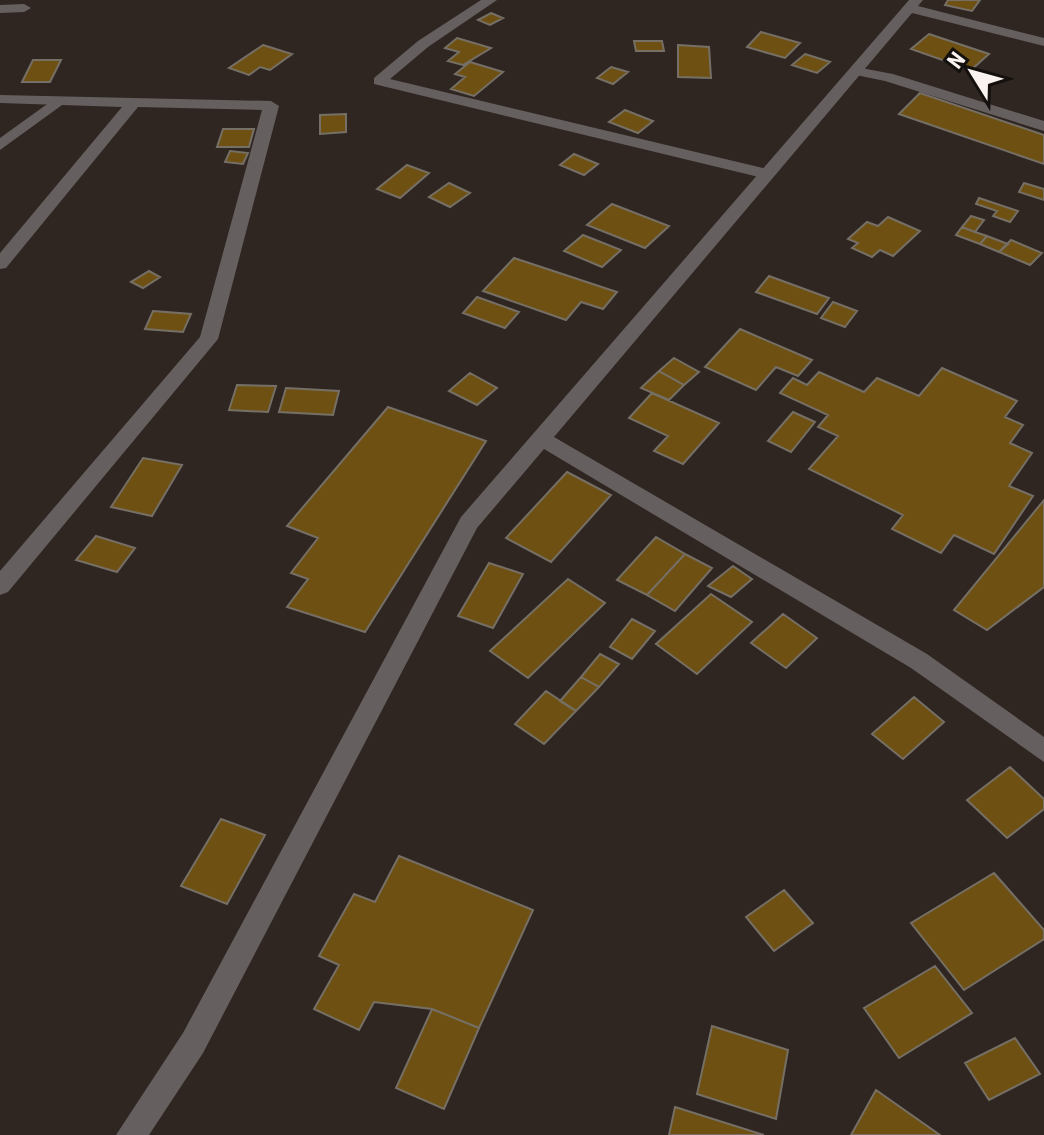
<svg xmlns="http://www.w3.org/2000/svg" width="1044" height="1135" viewBox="0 0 1044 1135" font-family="'Roboto Condensed',sans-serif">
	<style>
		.building { fill: #6e5112; stroke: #756f65; stroke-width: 2 }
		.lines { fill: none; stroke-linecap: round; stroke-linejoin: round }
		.service { fill: #655f5f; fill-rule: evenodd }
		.minor { fill: #655f5f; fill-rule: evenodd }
	</style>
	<rect width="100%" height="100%" fill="#2f2621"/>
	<path class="building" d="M948,0H980L972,11L945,5Z
		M491,13L503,18L490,25L478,20Z
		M761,32L800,43L785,58L747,47Z
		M929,34L989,54L971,70L911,49Z
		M457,38L491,48L463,65L448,61L459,52L445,48Z
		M634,41H662L664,51H636Z
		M263,45L292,54L270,70L260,67L249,75L229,68Z
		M678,45L709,47L711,78L678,77Z
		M805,54L830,62L817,73L792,65Z
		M33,60H61L50,82H22Z
		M470,62L503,72L474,96L451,89L465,77L455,74Z
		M611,67L628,72L613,84L597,78Z
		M920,93L1044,135V164L899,114Z
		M625,110L653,121L638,133L609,122Z
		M346,114V132L320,134V115Z
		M223,129H254L249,147H217Z
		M230,151L248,153L243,164L225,162Z
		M574,154L598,164L584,175L560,165Z
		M407,165L429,173L400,198L377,189Z
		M449,183L470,193L450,207L429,197Z
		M1024,183L1044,189V200L1019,192Z
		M979,198L1018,211L1010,222L993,216L997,211L976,204Z
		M612,204L669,226L645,248L587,225Z
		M971,216L984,220L975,232L962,227Z
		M888,217L920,231L893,256L880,250L872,257L852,248L858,243L848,239L867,222L878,226Z
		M962,227L975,232L987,236L980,244L956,235Z
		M583,235L621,250L602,267L564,251Z
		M987,236L1008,244L999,252L980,244Z
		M1011,240L1042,253L1030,265L999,252Z
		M514,258L617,292L603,309L581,302L566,320L483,291Z
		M149,271L160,277L143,288L131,282Z
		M769,276L829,298L817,314L756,292Z
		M477,297L519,312L505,328L463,313Z
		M833,302L857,311L845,327L821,318Z
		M153,311L191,314L183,332L145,329Z
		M740,329L812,360L798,376L776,367L756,390L705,367Z
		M674,358L699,372L684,385L659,371Z
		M942,368L1017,401L1005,417L1023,425L1010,443L1032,453L1009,486L1033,496L994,554L954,535L941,553L892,529L903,515L809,469L838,436L818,427L828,415L780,393L793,378L807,385L819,372L864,392L877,378L919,396Z
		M659,371L684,385L669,400L641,388Z
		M470,373L497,388L477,405L449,391Z
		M237,385L276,386L268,412L229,410Z
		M286,388L339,391L333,415L279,412Z
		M652,393L719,423L683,464L654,451L668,436L629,418Z
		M388,407L486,441L365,632L287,607L308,579L291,573L318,538L287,526Z
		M793,412L815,422L791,452L768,441Z
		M143,458L182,465L152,516L111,507Z
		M567,472L611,495L551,562L506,538Z
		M1044,500V587L987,630L954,610Z
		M96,536L135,548L117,572L76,560Z
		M656,537L685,554L647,595L617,580Z
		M685,554L712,568L675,611L647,595Z
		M489,563L523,574L493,628L458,616Z
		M733,566L752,579L731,597L708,586Z
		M568,579L605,603L528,678L490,651Z
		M711,594L752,622L697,674L656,644Z
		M783,614L817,638L786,668L751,643Z
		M632,619L655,631L632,659L610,647Z
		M600,654L619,664L599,687L581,677Z
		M581,677L599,687L576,711L560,701Z
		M546,691L576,711L544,744L515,724Z
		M914,697L944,722L903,759L872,734Z
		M1010,767L1044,799V809L1007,838L967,800Z
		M221,819L265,835L227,904L181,886Z
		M399,856L533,910L479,1028L432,1009L374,1002L359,1030L314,1009L339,965L319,956L354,894L375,902Z
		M994,873L1044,930V939L964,990L911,923Z
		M784,890L813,923L774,951L746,917Z
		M935,966L972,1013L899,1058L864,1008Z
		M432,1009L479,1028L444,1109L396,1088Z
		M712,1026L788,1050L776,1119L697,1094Z
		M1015,1038L1040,1074L989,1100L965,1063Z
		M876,1090L940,1135H851Z
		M675,1107L764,1135H669Z"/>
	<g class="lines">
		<path class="service" d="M481,0H497L428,47L390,79L767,169L775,174L767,179L374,84V78L418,41Z
			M0,5L24,4L31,8L24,12L0,13Z
			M856,67L893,74L1044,121V131L885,81L851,74L849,71Z
			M0,95L271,101L279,106L218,339L8,592L0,595V571L200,337L262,110L138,107L6,268L0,269V253L122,107L0,103Z"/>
		<path class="minor" d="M909,0H923L918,6L1044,38V46L912,13L554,437L927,654L1044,737V762L911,668L544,449L477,528L203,1053L149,1135H116L183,1033L461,517Z
			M57,97L69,100L0,150V138Z"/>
	</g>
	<g transform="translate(972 72) rotate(307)" stroke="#14100e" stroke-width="6" paint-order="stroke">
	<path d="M0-6L14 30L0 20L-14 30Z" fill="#faf3f0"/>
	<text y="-12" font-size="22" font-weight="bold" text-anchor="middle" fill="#faf3f0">N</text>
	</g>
</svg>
